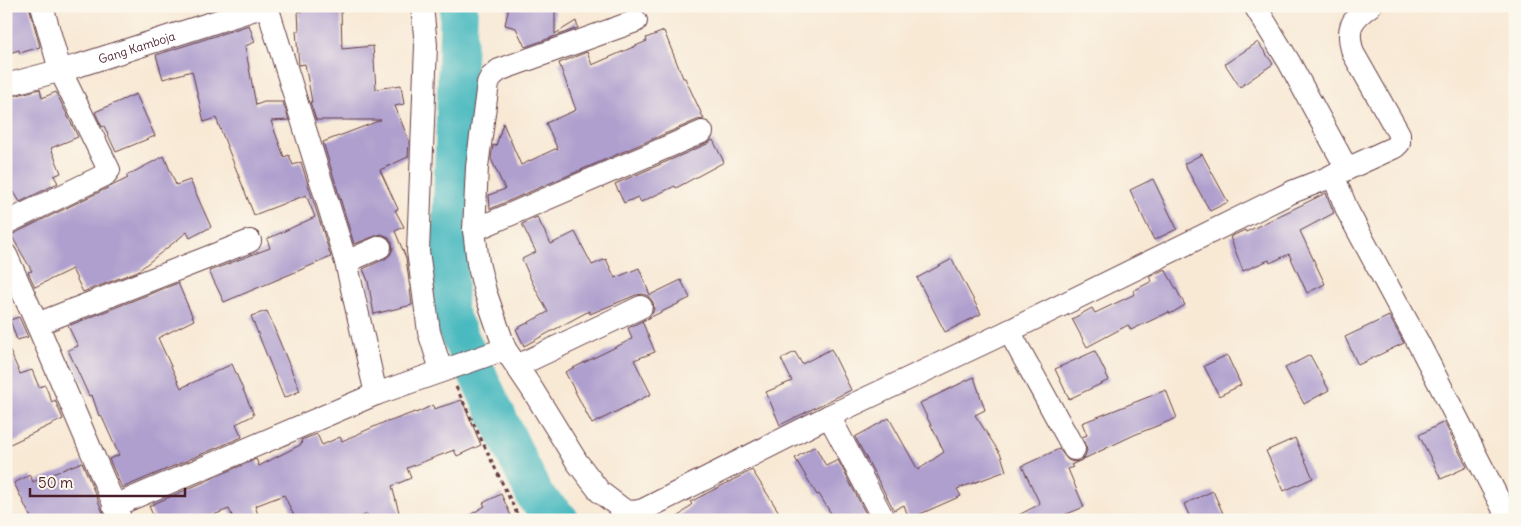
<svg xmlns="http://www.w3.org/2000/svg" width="1521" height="526" viewBox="0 0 1521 526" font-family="Delius,sans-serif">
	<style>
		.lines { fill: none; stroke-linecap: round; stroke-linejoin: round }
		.river { stroke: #4bbac0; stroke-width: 38 }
		.building { fill: #af9fce }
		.minor-casing { stroke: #643d44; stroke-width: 24 }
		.path { stroke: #643d44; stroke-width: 3; stroke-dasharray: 4 4; stroke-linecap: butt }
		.minor { stroke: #fff; stroke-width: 22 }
		.labels { text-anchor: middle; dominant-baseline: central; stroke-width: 4.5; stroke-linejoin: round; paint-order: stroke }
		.street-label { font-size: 12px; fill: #4a1f2b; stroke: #fbf7ec }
	</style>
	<rect width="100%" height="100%" fill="#fbf7ec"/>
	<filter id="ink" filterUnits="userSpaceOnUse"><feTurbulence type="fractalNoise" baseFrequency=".02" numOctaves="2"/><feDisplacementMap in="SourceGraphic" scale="10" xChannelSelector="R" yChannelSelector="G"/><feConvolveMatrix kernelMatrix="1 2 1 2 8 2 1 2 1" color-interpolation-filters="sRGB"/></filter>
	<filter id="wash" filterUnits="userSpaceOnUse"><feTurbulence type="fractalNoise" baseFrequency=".0096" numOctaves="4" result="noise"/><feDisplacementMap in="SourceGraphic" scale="20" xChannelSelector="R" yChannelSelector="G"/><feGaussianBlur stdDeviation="1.12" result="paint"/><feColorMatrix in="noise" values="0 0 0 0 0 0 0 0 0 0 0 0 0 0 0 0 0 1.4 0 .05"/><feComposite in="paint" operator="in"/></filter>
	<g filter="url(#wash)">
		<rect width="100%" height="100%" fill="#f8e9d5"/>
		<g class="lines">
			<path class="river" d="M459,6L448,312L536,498L560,520"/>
		</g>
		<g id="blocks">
			<path class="building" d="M6,6H29L40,47L20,53L19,50L6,54Z
				M509,6H555V34L576,21L578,28L525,47L516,28L505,25Z
				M341,10L342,49L373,46L376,89L401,85L404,104L395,106L409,141L408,157L380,170L398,209L395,210L404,227L395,231L406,258L412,305L374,314L368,281L363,269L385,259L390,255L393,249L392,242L387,236L381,234L354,244L323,142L381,120H316L310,102H312L305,64L299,65L296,31H299L298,11Z
				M249,25L255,42L245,46L256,105L264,102H283L289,120L271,121L284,157L289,155L293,165L301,162L331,257L224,302L209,271L270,248L267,239L315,217L306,195L254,215L216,118L204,122L192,71L163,79L156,55Z
				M664,31L683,78H685L704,119L697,120L490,209L489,195L505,189L491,159L493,145L496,146L503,123L521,165L555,149L558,150L546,123L576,110L559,63L587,52L592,65L647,41L646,38Z
				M1258,42L1273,64L1240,87L1225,64Z
				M40,89L42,98L56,92L78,137L51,148L61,173L54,176L58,183L20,202L14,192L6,195V98Z
				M136,94L155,136L116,152L104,126L102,127L95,112Z
				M713,140L724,162L676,188L675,186L641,202L638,197L624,203L615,184L707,144Z
				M1202,154L1228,202L1210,211L1184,164Z
				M164,156L176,185L190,180L211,227L190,238L187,232L138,271L83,292L72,269L35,287L28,272L32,271L11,235L128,178L126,176Z
				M1153,179L1177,229L1154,240L1130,190Z
				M1326,193L1334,213L1300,231L1325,284L1307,293L1289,254L1270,263L1269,260L1243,271L1230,237L1245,230L1246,232Z
				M537,217L551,244L575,232L592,265L606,259L615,278L639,268L650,295L681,280L690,298L647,319L652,314L654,309L653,302L648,296L643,294L636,295L590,314L589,311L524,346L516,329L548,312L532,282L522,259L536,252L522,224Z
				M952,259L981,314L945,332L917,278Z
				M1165,269L1185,305L1170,314L1169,312L1131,330L1128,325L1087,347L1072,319L1092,308L1095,313L1135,294L1133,291L1152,281L1149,277Z
				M178,283L194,320L158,338L181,388L232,364L254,415L236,424L242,437L122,488L109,459L119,455L101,415L99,416L92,395L89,396L68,350L78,346L68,326Z
				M267,311L300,391L284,398L251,316Z
				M1389,316L1404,343L1358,365L1345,337Z
				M19,317L28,337L17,340L10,320Z
				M646,319L642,321L655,352L634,360L651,394L592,424L565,372L632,339L628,328Z
				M6,342L20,374L32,370L39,387L45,385L52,402L55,400L63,419L6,446Z
				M831,349L851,390L780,425L766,392L792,381L781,359L795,352L802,364Z
				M1095,351L1109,380L1069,399L1055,369Z
				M1227,355L1241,385L1219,396L1204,366Z
				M1310,355L1329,390L1304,404L1285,368Z
				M974,377L985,410L975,415L1001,455L1006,471L957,489L961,496L909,519L904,505L894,510L855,437L889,418L918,470L944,452L920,403Z
				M1166,390L1177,418L1134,435L1071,465L1073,467L1068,469L1084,507L1052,520H1009L1040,504L1022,466L1059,449L1068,460L1073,462L1080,461L1085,456L1087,450L1082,437L1087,435L1082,423Z
				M462,400L481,445L457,456L454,450L407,468L411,478L392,486L401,520H370L367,514L355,520H296L284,495L255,506L260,520H234L229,509L201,520H155L149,506L256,459L259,466L302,444L301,440L317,434L322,445L340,437L342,441L387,421L388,422L415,412L416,413L433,405L434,409Z
				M1444,422L1467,467L1441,479L1419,435Z
				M1295,438L1313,478L1284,491L1266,451Z
				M815,446L826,466L838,460L866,514L858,520H835L819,494L817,495L795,458Z
				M82,462L106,520H32L14,483L30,475L33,482Z
				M752,470L784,520H675L692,504L690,502Z
				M1213,491L1226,520H1191L1184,504Z
				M501,494L513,520H461L485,506L483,503Z"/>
		</g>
	</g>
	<g filter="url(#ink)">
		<use href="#blocks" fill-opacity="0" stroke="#643d44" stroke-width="1"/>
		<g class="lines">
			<g class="minor-casing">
				<g id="minor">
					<path d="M267,6L346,262L376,394"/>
					<path d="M422,6L426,45L418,251L429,332L441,370"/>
					<path d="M1255,6L1289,62L1347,169"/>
					<path d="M636,21L499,70L491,77L488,83L477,167L474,230L478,263L485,291L505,349L532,389L577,462L600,492L625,511L635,512L643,510L829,416L1009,331L1292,192L1325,179L1395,147L1399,143V134L1353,53C1346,29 1350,20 1370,6"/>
					<path id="s1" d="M6,85L77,66L265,6"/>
					<path d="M1333,175L1348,212L1420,346L1509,520"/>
					<path d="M6,223L105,175L109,170L60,70L42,6"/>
					<path d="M474,230L702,132"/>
					<path d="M6,255L37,324L120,518"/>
					<path d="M346,262L380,247"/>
					<path d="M37,324L250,241"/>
					<path d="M1009,331L1074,449"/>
					<path d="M517,366L641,307"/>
					<path d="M829,416L884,520"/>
					<path d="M114,506L376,394L505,349"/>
				</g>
			</g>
			<path class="path" d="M456,387L520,520"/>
			<use href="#minor" class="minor"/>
		</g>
	</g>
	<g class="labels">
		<g class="street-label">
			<text stroke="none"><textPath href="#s1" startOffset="136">Gang Kamboja</textPath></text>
		</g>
	</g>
	<rect width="1521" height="526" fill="none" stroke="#fbf7ec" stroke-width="25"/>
	<path d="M30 488v8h155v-8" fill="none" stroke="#4a1f2b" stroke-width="2.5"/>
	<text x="38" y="488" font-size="15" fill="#4a1f2b" stroke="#fbf7ec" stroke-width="4" paint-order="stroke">50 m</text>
</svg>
